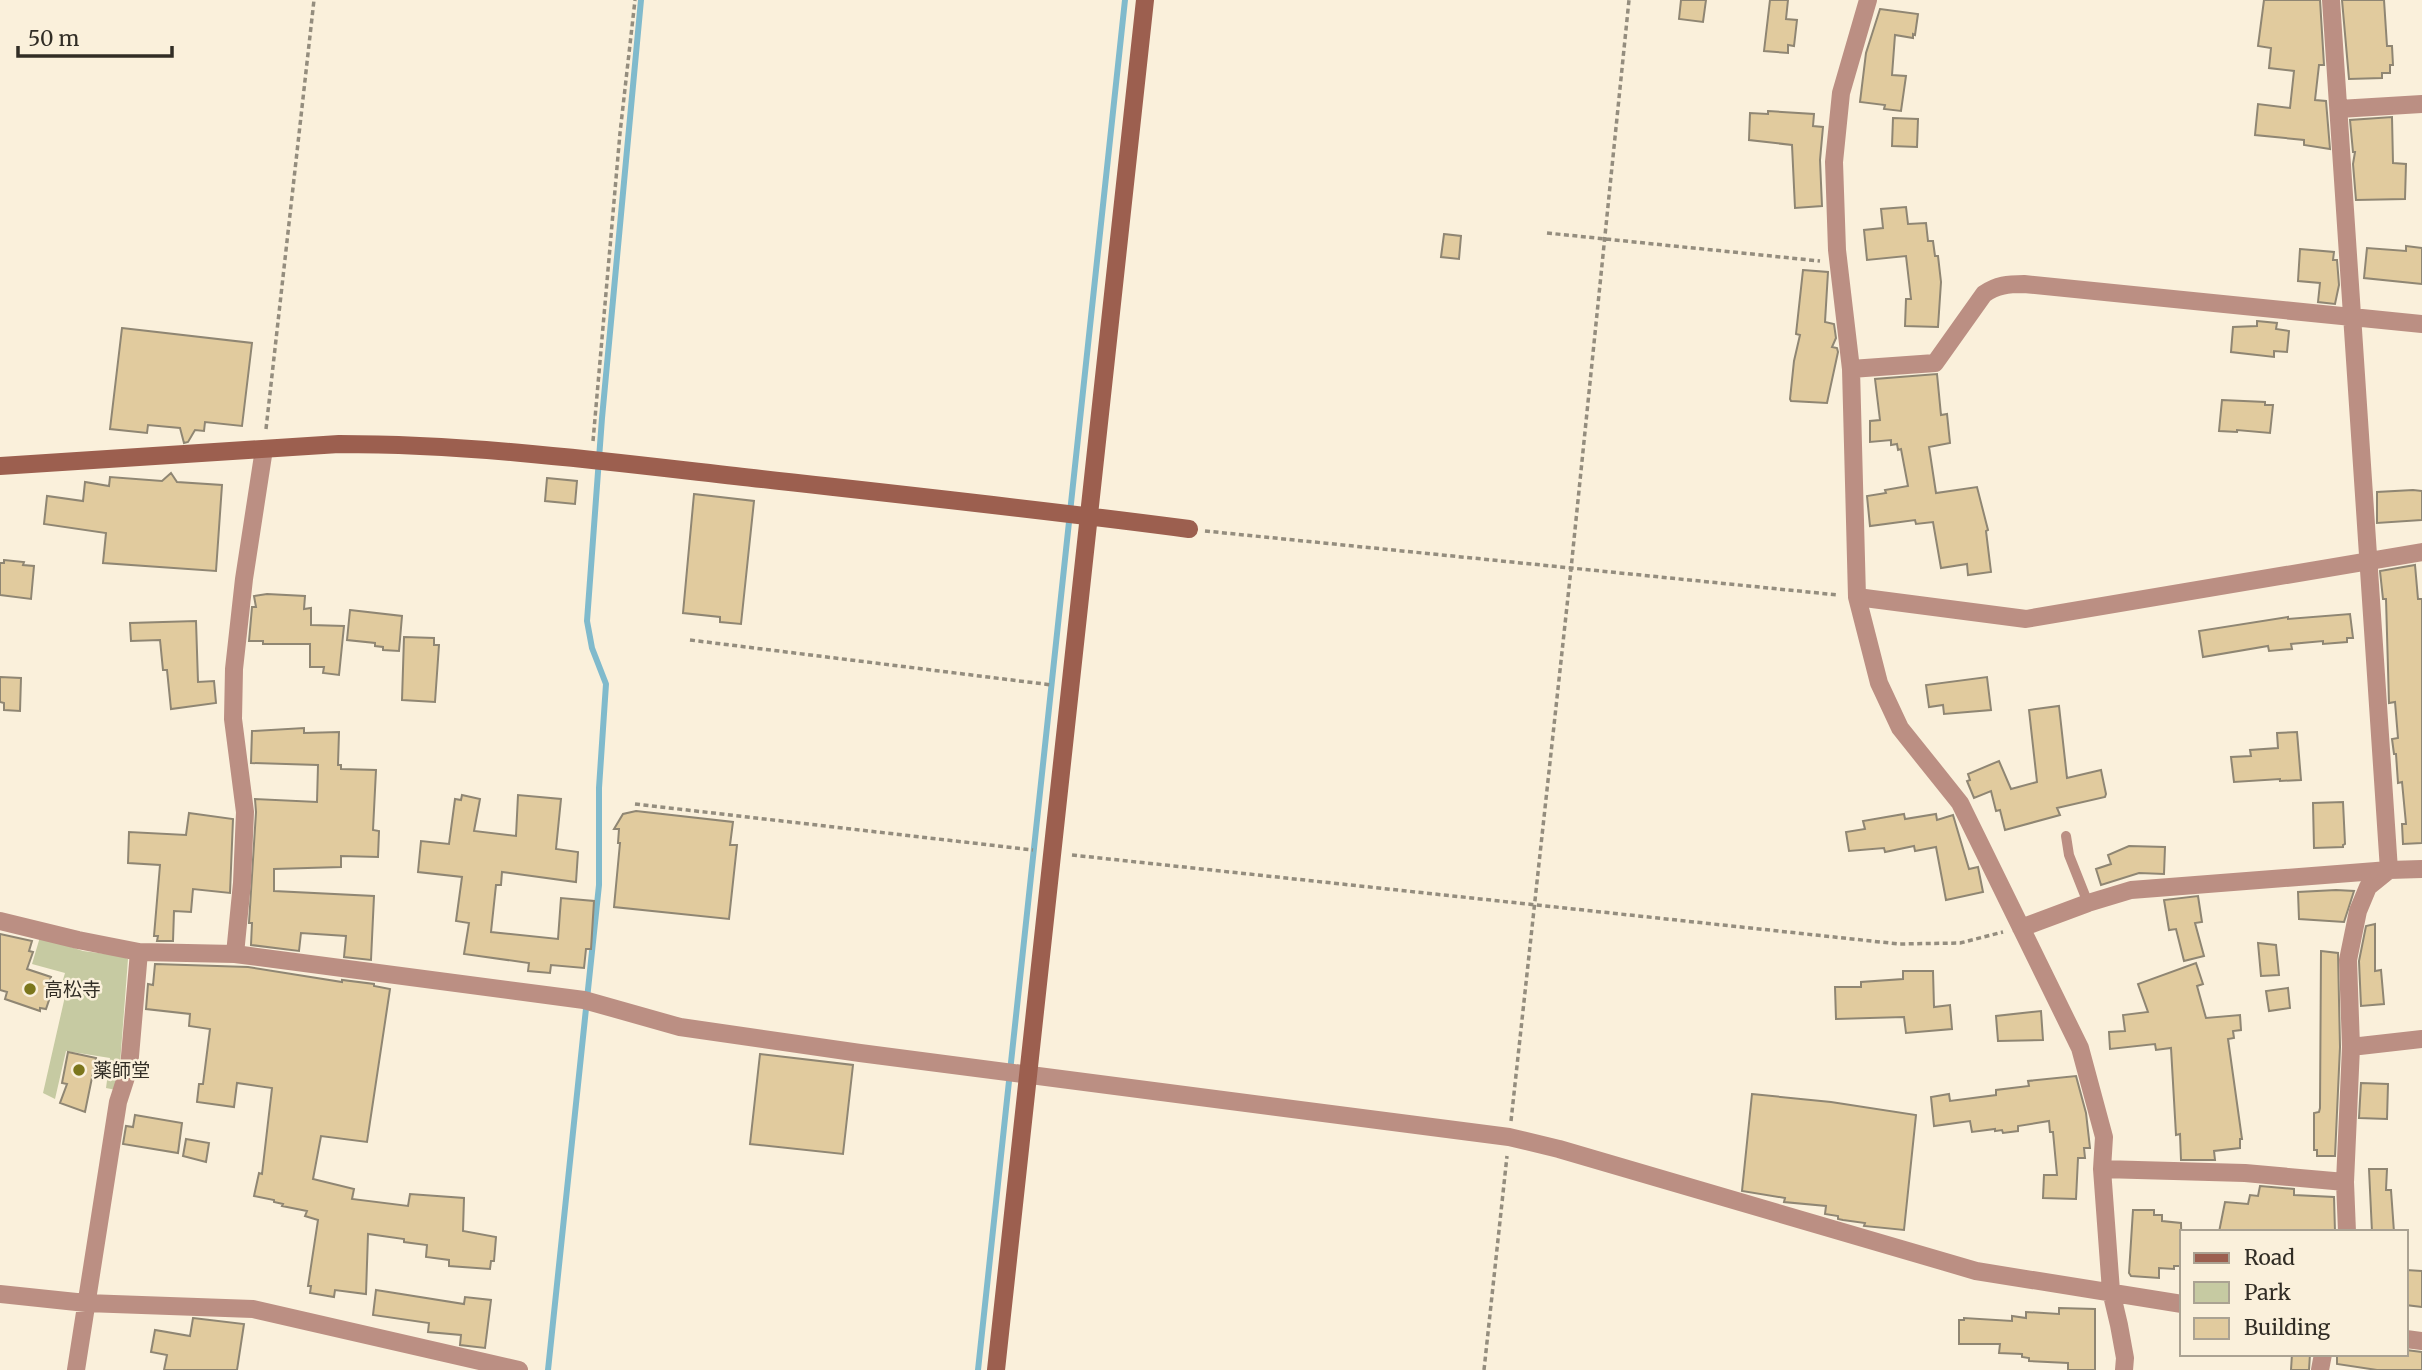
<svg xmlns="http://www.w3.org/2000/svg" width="2422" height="1370" viewBox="0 0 2422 1370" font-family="Merriweather,'Noto Sans JP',serif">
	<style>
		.green { fill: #c6caa2 }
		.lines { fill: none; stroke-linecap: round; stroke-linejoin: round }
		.stream { stroke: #80bacc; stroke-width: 6 }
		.building { fill: #e1cb9e; stroke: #8f8673; stroke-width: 2 }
		.path { stroke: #948d7e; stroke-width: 3.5; stroke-dasharray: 5 3.5; stroke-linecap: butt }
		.lane { stroke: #bb8f83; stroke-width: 10 }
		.street { stroke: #bb8f83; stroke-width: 18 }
		.secondary { stroke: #9c5f4f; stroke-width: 18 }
		.poi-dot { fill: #7b761c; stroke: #faf0db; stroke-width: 2.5 }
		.labels { text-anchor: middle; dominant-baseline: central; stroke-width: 5; stroke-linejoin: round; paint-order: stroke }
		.poi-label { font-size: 19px; fill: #312d25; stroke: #faf0db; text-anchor: start }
	</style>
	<rect width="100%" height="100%" fill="#faf0db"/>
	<path class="green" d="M40,937L83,951L122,956L128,959L119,1077L116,1090L106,1088L110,1058L66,1051L55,1099L43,1093L66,992L60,990L65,973L32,964Z"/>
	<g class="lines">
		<path class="stream" d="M548,1370L599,885V788L606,684L592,648L587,621L602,418L641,0
			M978,1370L1125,0"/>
	</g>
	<path class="building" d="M1681,0H1706L1703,22L1679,19Z
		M1770,0H1788L1786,19L1797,20L1794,46L1788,45V53L1764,51Z
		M2264,0H2320L2324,65H2319L2315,100L2326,101L2330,149L2304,145V140L2255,135L2258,104L2290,108L2294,71L2269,68L2271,48L2258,46Z
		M2342,0H2384L2387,46H2392L2393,65H2390V73H2382V78L2349,79Z
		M1880,9L1918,14L1915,35L1913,34V38L1895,35L1892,75L1906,76L1901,111L1884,109L1885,105L1860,102L1866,53Z
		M1768,111L1814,114L1813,126L1823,127L1820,160L1822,206L1795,208L1792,145L1749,140L1750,113L1768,114Z
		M2392,117L2393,163L2406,164L2405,199L2356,200L2353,164L2355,152H2353L2350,120Z
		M1893,118L1918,119L1917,147L1892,146Z
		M1906,207L1908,224L1926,223L1928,241H1933L1935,256H1938L1941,282L1938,327L1905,326L1906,299H1911L1906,256L1867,260L1864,230L1883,228L1881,209Z
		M1444,234L1461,236L1459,259L1441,257Z
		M2406,246L2422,248V284L2364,278L2367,248L2406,251Z
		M2300,249L2334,252L2333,260H2337L2339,285L2335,304L2318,302L2320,283L2298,281Z
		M1803,270L1828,272L1825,322L1834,324L1836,338L1832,347L1837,348L1838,352L1827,403L1791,401L1790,399L1794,361L1800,335L1796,334Z
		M2257,321L2277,323L2276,329L2289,331L2287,352L2274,351V357L2231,352L2233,327L2257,326Z
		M122,328L252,343L242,426L205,422L204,431L195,430L188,442L184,443L180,428L148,425L147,433L110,429Z
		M1937,374L1941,415L1947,414L1950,443L1929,447L1936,493L1977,487L1988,530L1986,531L1991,572L1968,575L1967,564L1941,568L1933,522L1916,524L1915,520L1870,526L1867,496L1886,493L1885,490L1908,486L1901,449L1898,450L1897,444L1891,445V440L1870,442V421L1880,420L1875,379Z
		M2222,400L2265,402V405H2273L2270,433L2237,430V432L2219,431Z
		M171,473L177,482L222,485L216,571L103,563L106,533L44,524L47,496L83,501L85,482L109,486L110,477L162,481Z
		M547,478L577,481L575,504L545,501Z
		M2413,490L2422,491V520L2377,523V492Z
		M694,494L754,501L741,624L720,622V617L683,613Z
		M4,560L24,562L23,565L34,566L31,599L0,595V563H4Z
		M2415,565L2418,599H2422V843L2403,844L2402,824H2406L2402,782L2398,783L2396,754H2394L2392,739L2398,738L2395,702L2389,703L2386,599H2383L2380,571Z
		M267,594L305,596L304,609L311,608V625L344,626L339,675L323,673L324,667H310V644H263V641H249L252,607H256L254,596Z
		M350,610L402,616L399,651L383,650V647L375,646V643L347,640Z
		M2350,614L2353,638H2347V642L2323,644V641L2291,644L2292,649L2269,651L2268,646L2203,657L2199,631L2288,617V619Z
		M196,621L198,682L214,681L216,703L171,709L167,670H163L160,640L131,641L130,623Z
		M404,637L434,638V645H439L435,702L402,700Z
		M0,677L21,678L20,711L4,710V703L0,702Z
		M1987,677L1991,710L1944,714L1943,705L1929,707L1926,685Z
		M2059,706L2067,778L2101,770L2106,794L2105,797L2057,808L2060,815L2005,830L2000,810L1996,811L1991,791L1974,798L1967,781L1970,780L1968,774L1999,761L2011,789L2037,782L2029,710Z
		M304,728V733L339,732L338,765H341V769L376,770L373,830L379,831L378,857L341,856V867L274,869V891L374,896L371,960L344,957L346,936L301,933L299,951L251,945L252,923H249L256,812L255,799L317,802L318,765L251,763L252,731Z
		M2297,732L2301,780L2280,781V779L2234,782L2231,757L2251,756L2250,750L2278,748L2277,733Z
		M462,795L480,799L474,831L516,836L518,795L561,799L556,849L578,852L576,882L502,872L501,885H496L491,932L558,939L561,898L594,901L591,949H586L584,968L551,965L550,973L528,971L529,963L464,954L469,923L456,921L462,877L418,872L421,841L449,844L455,799L461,800Z
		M2343,802L2345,844L2343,845V847L2314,848L2313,803Z
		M636,811L733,822L730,845H737L729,919L614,907L620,843H618L619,829H614L623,814Z
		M189,813L233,819L230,893L193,889L191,912L174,911L173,941H157L158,936H154L160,865L128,863L129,832L186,835Z
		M1904,814L1905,819L1936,814L1937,820L1953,815L1969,869L1978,867L1983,892L1946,900L1936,847L1915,851L1914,846L1885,852L1884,848L1849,851L1846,832L1865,829L1863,821Z
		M2129,846L2165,847L2164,874L2139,873L2101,885L2096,869L2111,864L2108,855Z
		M2336,890L2354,891L2344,922L2299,919L2298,892Z
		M2198,896L2202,922L2195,923L2204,956L2184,961L2176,929L2169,930L2164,900Z
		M2375,924V971L2381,970L2384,1004L2361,1006L2359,961L2366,926Z
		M0,934L32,941L29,951L33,952L27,969L51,977L48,986L53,988L46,1009L40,1008V1011L5,999L7,992L0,990Z
		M2258,943L2276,945L2279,975L2261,976Z
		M2321,951L2338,953L2340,1047L2335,1156H2317V1150H2314V1113L2319,1112L2320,1108Z
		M2196,963L2203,984L2197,986L2206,1018L2240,1015L2241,1030L2233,1031L2234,1038L2228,1039L2242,1139H2240V1148L2214,1151L2215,1160H2181L2180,1134L2176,1135L2171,1048L2156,1050L2155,1044L2110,1049L2109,1032L2125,1031L2123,1015L2148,1012L2138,984Z
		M155,964L248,967L342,982V980L374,984V986L390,989L367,1142L321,1136L313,1179L354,1189L352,1199L408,1206L410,1194L464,1198L463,1231L496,1237L494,1261H491L490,1269L449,1266V1260L426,1257L427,1245L404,1242V1239L368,1234L366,1294L335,1290L334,1297L310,1293L311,1286H308L318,1220L305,1216L307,1211L282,1206L283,1204L274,1202V1200L254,1196L259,1173L262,1174L272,1088L237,1083L234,1107L197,1102L199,1084H203L210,1029L189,1026L190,1014L146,1009L148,984L153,985Z
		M1903,971H1933L1934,1007L1950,1005L1952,1029L1906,1033L1904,1017L1836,1019L1835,987H1861V982L1903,979Z
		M2288,988L2290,1008L2269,1011L2266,991Z
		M2041,1011L2043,1040L1998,1041L1996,1016Z
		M68,1052L96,1058L85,1112L60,1103L67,1084L62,1083Z
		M760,1054L853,1065L843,1154L750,1144Z
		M2076,1076L2086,1113L2090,1148H2084L2085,1158H2078L2076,1199L2043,1198L2044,1175H2057L2053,1132H2050L2049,1121L2018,1126V1131L2003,1133L2002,1130L1995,1131V1129L1972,1132L1970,1121L1934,1126L1931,1097L1949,1094L1950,1101L1996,1095V1090L2029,1086L2028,1081Z
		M2361,1083L2388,1084L2387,1119L2359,1118Z
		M1752,1094L1831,1102L1916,1115L1904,1230L1864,1226L1865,1223L1843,1220L1838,1219V1216L1825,1214L1826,1206L1784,1202L1785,1198L1742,1191Z
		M135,1115L182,1123L178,1153L123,1144L126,1126L133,1127Z
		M186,1139L209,1143L206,1162L183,1156Z
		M2369,1169H2387L2386,1190H2391L2394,1232H2372Z
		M2260,1186L2294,1189V1195L2334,1197L2335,1232H2219L2225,1202L2248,1204L2250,1195L2258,1196Z
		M2133,1210H2154V1215H2162V1221L2181,1223L2182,1266H2174V1269L2159,1268V1278L2131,1276L2129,1273Z
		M2406,1270L2422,1271V1307L2406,1305Z
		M376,1290L464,1304L465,1297L491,1300L485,1348L460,1345L461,1335L428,1332L429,1323L373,1315Z
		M2059,1308L2095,1309V1370H2068V1363L2029,1361V1358L2022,1357V1354L1999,1353L2000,1344H1959V1320H1964V1318L2012,1321V1316L2026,1318V1312L2059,1314Z
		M193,1318L244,1324L237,1370H164L167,1355L151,1352L155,1330L190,1336Z
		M2406,1350L2422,1352V1370H2377L2337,1364V1354H2406Z
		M2292,1354H2310L2309,1370H2291Z"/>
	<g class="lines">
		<path class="path" d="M1547,233L1820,261
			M266,429L314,0
			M593,441L620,133L635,0
			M1205,531L1838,595
			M690,640L1052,685
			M635,804L1033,850
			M1072,855L1899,944L1960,943L2003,932
			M1511,1121L1571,569L1629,0
			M1484,1370L1507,1156"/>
		<path class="lane" d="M2066,836L2069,855L2088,903"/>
		<path class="street" d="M1868,0L1841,93L1834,162L1837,250L1851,369L1857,597L1879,683L1900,728L1960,803L2080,1048L2104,1137L2102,1169L2111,1291L2119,1325L2125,1358L2124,1370
			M2339,109L2422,104
			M1851,369L1935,363L1984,294C1997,285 2008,284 2024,284L2422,324
			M1857,597L2026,619L2422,552
			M0,921L78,940L139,952L235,954L584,1000L680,1027L860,1053L1509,1137L1559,1149L1976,1271L2182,1304
			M2021,928L2088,903L2131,890L2389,870L2331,0
			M235,954L242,883L245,812L233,719L234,669L244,579L264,449
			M2351,1047L2422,1039
			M2102,1169L2245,1173L2345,1182
			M2347,1232L2345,1182L2351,1047L2348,960L2358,911L2368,887L2389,870L2422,869
			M0,1294L86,1303L253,1309L519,1370
			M2406,1339L2422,1341
			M76,1370L118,1102L129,1068L139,952
			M2320,1370L2323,1354"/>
		<path class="secondary" d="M0,466L339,444C471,444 604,461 735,476C886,493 1038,509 1189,529
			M996,1370L1145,0"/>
	</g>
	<g class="poi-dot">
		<circle cx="30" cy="989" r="7"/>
		<circle cx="79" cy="1070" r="7"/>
	</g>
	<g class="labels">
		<g class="poi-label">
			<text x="44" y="989">高松寺</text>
			<text x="93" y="1070">薬師堂</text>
		</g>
	</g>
	<rect x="2180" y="1230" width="228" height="126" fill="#faf0db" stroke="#aaa292" stroke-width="2"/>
	<rect x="2194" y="1253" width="35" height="10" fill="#9c5f4f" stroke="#aaa292" stroke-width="2"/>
	<text x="2244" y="1265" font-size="21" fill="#312d25">Road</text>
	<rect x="2194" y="1282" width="35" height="21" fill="#c6caa2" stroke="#aaa292" stroke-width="2"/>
	<text x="2244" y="1300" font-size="21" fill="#312d25">Park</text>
	<rect x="2194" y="1318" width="35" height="21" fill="#e1cb9e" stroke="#aaa292" stroke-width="2"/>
	<text x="2244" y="1335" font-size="21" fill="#312d25">Building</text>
	<path d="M18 46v10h154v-10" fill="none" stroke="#312d25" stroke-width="3.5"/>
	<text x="28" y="46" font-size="21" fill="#312d25" stroke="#faf0db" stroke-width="5" paint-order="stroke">50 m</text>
</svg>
